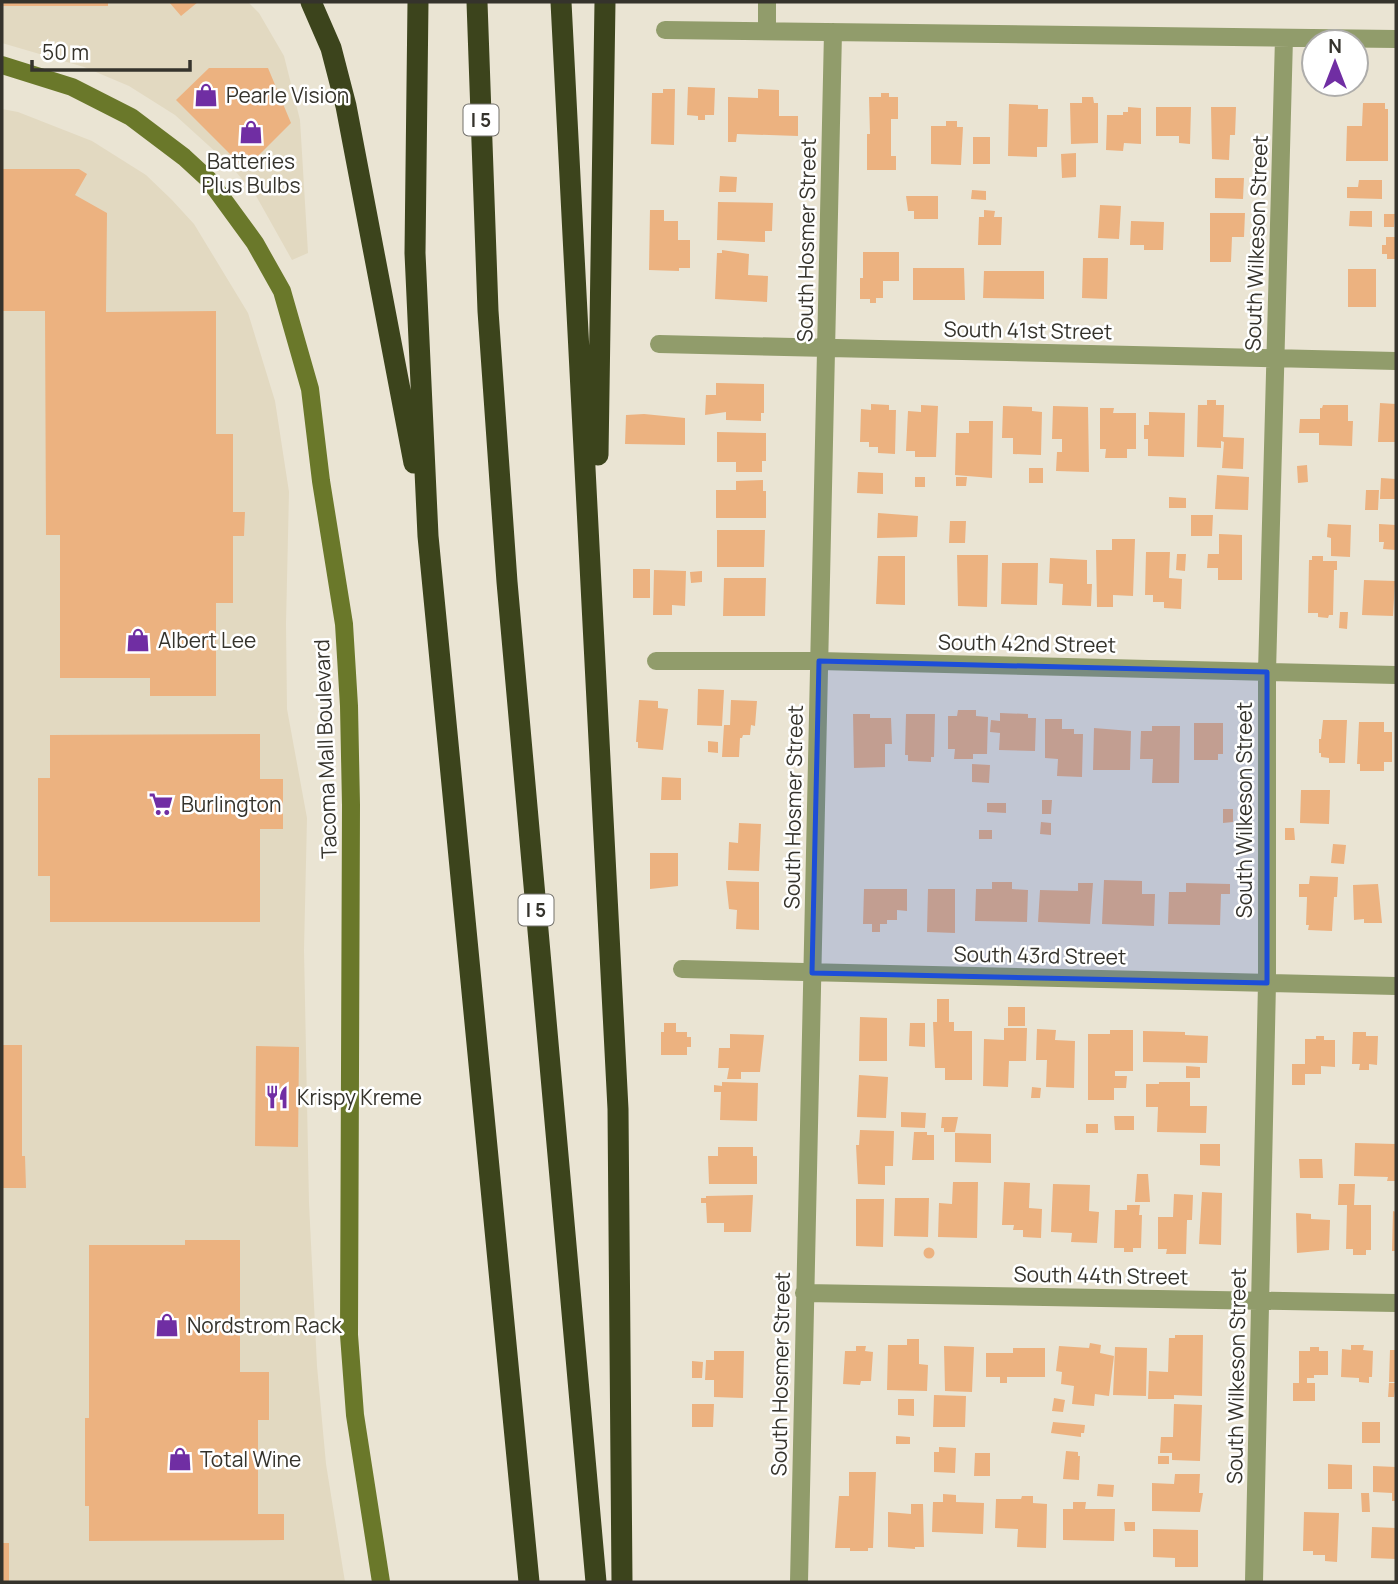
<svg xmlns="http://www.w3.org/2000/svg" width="1398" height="1584" viewBox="0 0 1398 1584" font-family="Manrope,sans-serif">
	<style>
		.built { fill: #e2d9c1 }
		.building { fill: #ecb280 }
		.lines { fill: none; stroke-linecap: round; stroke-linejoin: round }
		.street { stroke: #919c6b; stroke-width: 18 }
		.secondary { stroke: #6a782a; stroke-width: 18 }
		.highway { stroke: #3c441c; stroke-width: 21 }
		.marked { fill: #1d4ed8; fill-opacity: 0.2; stroke: #1d4ed8; stroke-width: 5; stroke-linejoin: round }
		.labels { text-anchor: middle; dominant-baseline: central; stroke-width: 5; stroke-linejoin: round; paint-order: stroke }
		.shield { fill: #fff; stroke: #72706b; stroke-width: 2 }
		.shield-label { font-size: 19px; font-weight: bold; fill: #35332c }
		.poi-label { font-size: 21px; fill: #35332c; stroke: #fff; text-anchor: start }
		.street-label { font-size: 21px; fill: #35332c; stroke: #fff }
	</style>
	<rect width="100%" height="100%" fill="#eae4d3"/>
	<path class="built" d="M2,2H248L259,13L284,56L300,120L308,253L292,260L255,194L230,165L175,115L129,86L84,67L2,43Z
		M2,109L18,112L92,141L146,175L172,200L194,224L248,313L275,401L289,492L286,624L287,709L307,818L304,950L309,1203L317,1366L326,1464L345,1582H2Z"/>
	<path class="building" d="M2,2H108V6H2Z
		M169,2H198L181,16Z
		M209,68H268L291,123L245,169L176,100Z
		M688,87L715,88L714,115H705V120H698V116L687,115Z
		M663,89H675L674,145L651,144L652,93H663Z
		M758,89L779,90V116H798V136L737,134L736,142H728V97L758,98Z
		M881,93H889V97H898V119H891V156H896V170H867V134H870L869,97H881Z
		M1082,97H1093L1094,103H1098V143L1071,144L1070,103H1082Z
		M1363,103H1385V109H1388V161H1346L1347,126H1362Z
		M1009,104L1038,105V109H1048L1047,147H1037V157L1008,156Z
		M1128,107L1141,108V144L1124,143L1123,151L1106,150L1107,115H1123V112H1128Z
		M1156,107H1191L1190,144L1179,143V136H1156Z
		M1211,107H1236L1235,135H1230L1229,160L1212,159Z
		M946,121H957V127H963L961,165L931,164V126H946Z
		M973,137H990V164H973Z
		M1076,153V177L1062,178L1061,154Z
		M2,169H79L87,174L75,195L107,213L106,312L216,311V434H233V512H245L244,536H233V603H216V696H150V678H60V535H46L45,311H2Z
		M720,176L737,177L736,192H719Z
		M1215,178H1244L1243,199L1215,198Z
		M1359,180H1382V199L1347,198V187H1358Z
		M972,190L986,191V200L971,199Z
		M906,196H938V219H914V211H908Z
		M718,202L773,203L772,231H765V242L717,240Z
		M1100,205L1121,206L1119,239L1098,238Z
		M650,210H664V221H678V240H690V268H679V271L649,270Z
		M984,210L995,211L994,217H1002L1001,245H978L979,217H984Z
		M1350,211H1372V227L1349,226Z
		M1210,213H1245L1244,237H1232L1231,262H1210Z
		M1384,214H1395L1394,227H1384Z
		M1131,221L1164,222L1163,250H1144V245H1130Z
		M1386,237H1396V259H1387V254H1382V245H1386Z
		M722,250L749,254L748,275L768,276L767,302L715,299L717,253H722Z
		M863,252H899V281H883V298H876V303H870V299H860V278H863Z
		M1083,258H1108L1107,299L1082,298Z
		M913,268H964L965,300H913Z
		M1348,269H1376V307H1348Z
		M984,271H1044V299L983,298Z
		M716,383L764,384V413H761V421L726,420V412L705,415L706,395H716Z
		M1207,400H1216V405H1224L1223,437L1244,438L1243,469L1222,468L1224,442L1221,441V448L1197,447L1198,405H1207Z
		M1380,403L1396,404V442H1378Z
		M871,404L889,405V410H896L895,454L878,453V447H869V442H860L861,409L871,410Z
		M921,405L938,406L936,457H915V451H906L908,411L921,412Z
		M1323,405H1348V421H1353L1352,446L1319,445V433H1299L1300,419H1320V408H1322Z
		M1003,406L1032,407V411L1042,412L1041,455L1013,454V438H1002Z
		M1053,406L1088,407L1089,472L1056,471L1057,452H1062V439H1052Z
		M1100,408H1114L1113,413H1136V449H1127V458H1105L1106,449H1100Z
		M1149,412L1185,413L1184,457L1148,456V439H1144V425H1149Z
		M644,414L685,418V445L625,444L626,415Z
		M969,421H993L992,478L955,475L956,433H969Z
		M717,432L766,433V461H762V472H736V462H717Z
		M1307,465L1308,482L1298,483L1297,466Z
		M1029,468H1043V483H1029Z
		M858,472L883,473V494L857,493Z
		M1217,475L1249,477L1248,510L1215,509Z
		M915,477H925V487H915Z
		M956,477H967L966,486H956Z
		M1381,478L1396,479V499H1380Z
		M763,480V491H766V518H716V490H736V481Z
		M1366,490H1379L1378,510H1365Z
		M1169,497L1186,498V508H1169Z
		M878,513L918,516L917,537L877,538Z
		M1191,515H1213L1212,536H1191Z
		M950,521H966L965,543H949Z
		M1328,524L1351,525L1350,557L1331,556V538L1327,537Z
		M1379,524L1396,525V550L1383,549L1384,542H1379Z
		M717,530H765L764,567H717Z
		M1219,534L1242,535V580H1218V568H1207L1208,554H1219Z
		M1112,539H1135L1133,596L1113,595V607H1097L1096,550H1112Z
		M1146,552H1170L1169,578L1182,579L1181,609L1164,608V602H1153V595H1145Z
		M1177,554H1186L1185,571L1176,570Z
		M957,555H988L987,607L958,606Z
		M878,556H905V605L876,604Z
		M1312,556H1323V561H1337V570H1334L1333,615H1329L1328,618L1318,617V613H1308L1309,560H1312Z
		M1050,558L1087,560V584H1092L1091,606L1062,605L1063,584L1049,583Z
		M1002,563H1038L1037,605L1001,604Z
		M633,569H650V598H633Z
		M654,570L686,571L685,606L672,605V615H653Z
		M702,571V582L691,583L690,572Z
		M724,578H766L765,616H723Z
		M1364,580L1395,581L1393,616L1362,615Z
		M1340,612H1348L1347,629L1339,628Z
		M698,689L724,690L722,726L697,725Z
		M639,700L658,701V708L668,709L663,750L638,748V742H636Z
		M731,700L757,701L755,726L751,725L750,735H743L742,738H740L739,757H722L724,725H730Z
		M958,710H976V716L988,717L987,754H973V759H954L955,749H948V716H957Z
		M1000,713L1028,714V718H1036L1035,751L999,750L1000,733L990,732L991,720L1000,721Z
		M853,714H870V718H891L892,744H885V767L854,768Z
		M906,714H935L934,757H931V762L908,761V755H905Z
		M1045,719H1062V729H1074V734H1083L1082,777L1057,776L1058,759L1045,758Z
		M1323,720H1347L1345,763H1329V758L1321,757V753H1319V739H1321Z
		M1359,722H1384V732H1392V762H1384V771H1360V764H1357Z
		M1194,723H1223V754H1218V760H1194Z
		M1152,726H1180L1179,783H1152L1153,759H1140L1141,731H1152Z
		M1094,728L1131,731L1130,770H1093Z
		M260,734V779H283V829H260V922H50V876H38V778H50V735Z
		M708,741L718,742V753L708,752Z
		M972,764L990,765L989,783L972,782Z
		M662,777L681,778V800H661Z
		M1301,790H1330L1329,824L1300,823Z
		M1042,800H1052L1051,814H1042Z
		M987,803H1006V813L987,812Z
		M1223,809H1233V822L1223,823Z
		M1041,822L1051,823V835L1040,834Z
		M739,823L761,824L759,871L728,870L729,842L738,843Z
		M1285,828H1294L1295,840H1285Z
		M979,830H992V839H979Z
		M1333,844L1346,845L1344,864L1331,863Z
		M650,853H678V886L650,889Z
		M1310,876L1338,877L1337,897H1334L1332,931L1308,930L1309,925H1306L1307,897H1299V884H1309Z
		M1104,880L1142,881V894H1155L1154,926L1102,924Z
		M726,881L759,882V930L736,929L737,910L729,909Z
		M992,882H1012V889L1028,890L1027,922L975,921L976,889H992Z
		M1078,883H1093L1090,924L1038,922L1040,890L1078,891Z
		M1186,883L1230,884V894H1221L1220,925L1168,924L1169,892H1186Z
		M1378,884L1382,923H1364V919L1354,920L1353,885Z
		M864,889H907V911L897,910V920H887V924H880V932H872V924H863Z
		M928,889H955V933L927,932Z
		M937,999H949V1022H954V1031H972V1080H945V1068H935L933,1022H937Z
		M1008,1007H1025V1026H1008Z
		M860,1017L887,1018V1061H859Z
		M664,1023H676V1032H687V1037H691V1047H687V1055H661V1032H664Z
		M910,1023H925V1047L909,1046Z
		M1004,1028H1027L1026,1061H1009L1008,1087L983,1086L984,1039L1004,1040Z
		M1037,1029L1056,1030L1055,1040L1075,1041L1074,1088L1046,1087L1047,1060H1036Z
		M1110,1030H1133V1071H1115V1076H1127L1126,1088H1114V1100H1088V1034H1110Z
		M1143,1031L1185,1032V1035L1208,1036L1207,1063L1143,1062Z
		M1353,1032H1366V1036H1378L1377,1065L1369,1064V1070H1359L1360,1064H1352Z
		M730,1034L764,1035L760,1072H741V1079H727L729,1068H718L719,1048H730Z
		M1316,1036H1324V1040H1335V1067L1321,1066V1074H1305V1085H1292V1064H1305V1039H1316Z
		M2,1045H22V1156H25L26,1188H2Z
		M256,1046L299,1047L298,1147L255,1146Z
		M1186,1066L1200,1067V1078H1186Z
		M859,1075L888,1077L886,1118L857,1117Z
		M722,1082L758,1083L757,1121L720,1120L721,1092H714V1085L722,1086Z
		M1159,1082H1190V1106H1207L1206,1133L1157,1132L1158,1107H1146V1084H1159Z
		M1032,1087L1041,1088L1040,1098H1031Z
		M901,1112L926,1113L925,1128L901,1127Z
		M1114,1116H1134V1130H1115Z
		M942,1117H958L955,1132H944V1128H941Z
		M1086,1124H1098V1133H1086Z
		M860,1130L894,1131L893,1166H885V1185L858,1184L856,1145H859Z
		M914,1132H927V1135H934V1160H912Z
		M955,1133L991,1134V1163L955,1162Z
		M1355,1143L1396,1144V1181H1387L1388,1177L1354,1176Z
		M1200,1144H1220V1166L1200,1165Z
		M718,1147H753V1156H757V1184H709L708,1156H718Z
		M1299,1159H1322L1323,1178H1300Z
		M1137,1174H1148L1150,1202H1135Z
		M953,1182H978L977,1238L938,1237L939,1203L952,1204Z
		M1004,1182L1030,1183L1029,1208L1042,1209L1041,1238L1023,1237V1230H1013L1014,1225H1002Z
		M1053,1184L1090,1185L1089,1211L1099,1212L1097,1243L1071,1242L1072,1233L1051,1232Z
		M1339,1184H1355L1354,1205H1371V1250H1366V1255H1353V1249H1346L1347,1205H1338Z
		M1202,1192L1222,1193L1221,1245L1199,1244Z
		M1174,1194L1193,1195L1192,1220H1187L1186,1254H1166L1167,1249H1158V1217H1173Z
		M753,1195L751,1232H724V1223H707L706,1203H701V1198H706V1196Z
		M895,1198H929L928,1237L894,1236Z
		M856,1199H884L883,1247L856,1246Z
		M1127,1205H1140L1139,1215H1142L1141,1248H1133V1252H1124V1248H1114L1115,1210H1127Z
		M1393,1211L1396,1212V1251H1392Z
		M1296,1213L1311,1214V1219L1330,1220L1329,1250L1297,1253Z
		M185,1240H240V1372H269V1420H258V1514H284V1540L89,1541V1506H85V1418H89V1245H185Z
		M923.5 1253a5.5 5.5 0 1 1 11 0a5.5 5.5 0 1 1-11 0Z
		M1175,1335H1203L1202,1396L1174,1395V1399H1148L1149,1371L1168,1372L1169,1338H1175Z
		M907,1339H919V1364L928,1365L927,1391L887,1390L888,1345H907Z
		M1090,1343L1101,1345L1100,1353L1114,1356L1109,1396L1095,1394L1094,1406L1072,1404L1074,1386L1061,1384L1062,1372L1056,1371L1059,1346L1089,1348Z
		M1351,1345H1364L1363,1350L1373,1351L1372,1377H1369V1383L1359,1382V1378L1341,1377L1342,1349L1351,1350Z
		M856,1346H866L865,1351L873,1352L871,1381H861L860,1385L843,1384L845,1351H856Z
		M944,1346L974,1347L972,1392L945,1391Z
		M1115,1347L1147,1348L1146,1396L1113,1395Z
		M1310,1347H1319V1351H1328V1375H1314V1378H1307V1383H1315V1401H1293V1383H1299V1351H1310Z
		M1013,1348H1045V1377H1007V1383H1000V1377H986V1353H1013Z
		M1390,1350H1396V1382H1389Z
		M714,1351H744L743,1398L714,1397V1380H705L706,1360H714Z
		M692,1361L703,1362L702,1378H692Z
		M1389,1383H1396L1394,1397H1388Z
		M934,1395L966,1396L965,1427H933Z
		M1054,1398L1065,1400L1063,1412L1052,1411Z
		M898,1399H914V1416L898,1415Z
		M692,1404H714L713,1427H692Z
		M1174,1404L1202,1405L1200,1461L1172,1460V1453H1160L1161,1437H1173Z
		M1053,1422L1085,1425L1084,1433H1081V1437L1051,1433Z
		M1362,1422H1380V1443H1362Z
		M896,1436L910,1437V1444H896Z
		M939,1447L956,1448L955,1473L934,1472V1452H939Z
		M1066,1451L1078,1452V1456H1080L1079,1480L1063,1479Z
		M975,1453H990V1476H974Z
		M1158,1456H1169V1464H1158Z
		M1328,1464L1352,1465V1489H1328Z
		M1373,1466L1396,1467V1501H1392V1493L1373,1492Z
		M849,1472H876L873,1548H868V1551H850V1548H835L839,1496H849Z
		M1175,1474H1200L1199,1493H1203L1200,1512L1152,1511V1483L1174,1484Z
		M1098,1484L1114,1485L1113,1497L1097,1496Z
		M1361,1493H1369L1370,1512H1362Z
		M943,1494L956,1495V1502L984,1503L983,1534L932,1532L933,1502H943Z
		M1022,1496H1033V1503L1047,1504L1046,1548L1017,1547L1018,1529L995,1528L996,1499H1021Z
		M1073,1502H1086L1085,1509H1115L1114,1541L1063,1540V1509H1073Z
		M911,1504H923L924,1547H915V1549L888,1547V1512L911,1514Z
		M1304,1512L1339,1513L1337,1562L1325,1561V1555H1313V1551H1303Z
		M1124,1522H1135V1531H1125Z
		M1372,1527L1396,1528V1559L1371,1558Z
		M1153,1529L1198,1530V1567H1175V1558L1153,1557Z
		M2,1543H9V1582H2Z"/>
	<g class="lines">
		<path class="street" d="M665,30L1396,39
			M767,31V2
			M659,344L1396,361
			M656,661H819L1396,675
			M682,969L1396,986
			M804,1293L1396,1303
			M799,1582L833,32
			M1254,1582L1267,983V672L1284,38"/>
		<path class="secondary" d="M2,65L72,87L131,117L184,157L209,180L255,243L282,291L310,389L321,481L344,624L349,706L351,805L349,1335L355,1415L381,1582"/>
		<path class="highway" d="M311,2L331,48L346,106L414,463
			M418,2L415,253L428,536L529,1582
			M477,2L488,311L507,582L596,1582
			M561,2L618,1109L622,1582
			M598,455L605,2"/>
	</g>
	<path class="marked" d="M819,661L1267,672V983L812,973Z"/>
	<defs>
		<g id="shop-bare" transform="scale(1.89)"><path d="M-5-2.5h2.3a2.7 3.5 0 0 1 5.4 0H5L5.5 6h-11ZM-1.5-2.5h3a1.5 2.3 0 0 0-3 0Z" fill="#702ea3" stroke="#fff" stroke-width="2.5" paint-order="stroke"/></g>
		<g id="supermarket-bare" transform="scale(1.89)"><path d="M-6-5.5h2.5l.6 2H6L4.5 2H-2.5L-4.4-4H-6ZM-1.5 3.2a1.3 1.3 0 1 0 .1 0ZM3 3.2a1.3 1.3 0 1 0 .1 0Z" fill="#702ea3" stroke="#fff" stroke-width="2.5" paint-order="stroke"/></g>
		<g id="restaurant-bare" transform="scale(1.89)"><path d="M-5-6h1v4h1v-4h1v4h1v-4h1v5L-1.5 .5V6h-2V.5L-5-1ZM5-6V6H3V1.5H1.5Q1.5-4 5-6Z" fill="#702ea3" stroke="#fff" stroke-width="2.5" paint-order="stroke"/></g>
	</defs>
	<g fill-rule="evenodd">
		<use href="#shop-bare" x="206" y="95"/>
		<use href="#shop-bare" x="251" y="132"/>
		<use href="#shop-bare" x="138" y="640"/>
		<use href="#supermarket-bare" x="161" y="804"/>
		<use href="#restaurant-bare" x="277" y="1097"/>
		<use href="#shop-bare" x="167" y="1325"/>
		<use href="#shop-bare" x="180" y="1459"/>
	</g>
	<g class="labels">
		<g class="shield">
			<rect x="463.5" y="104.5" width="35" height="31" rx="5"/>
			<rect x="518.5" y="894.5" width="35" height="31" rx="5"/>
		</g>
		<g class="shield-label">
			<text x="481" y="120">I 5</text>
			<text x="536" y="910">I 5</text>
		</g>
		<g class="poi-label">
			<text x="226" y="95">Pearle Vision</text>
			<text x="251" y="161" text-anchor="middle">Batteries<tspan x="251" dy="24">Plus Bulbs</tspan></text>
			<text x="158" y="640">Albert Lee</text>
			<text x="181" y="804">Burlington</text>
			<text x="297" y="1097">Krispy Kreme</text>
			<text x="187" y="1325">Nordstrom Rack</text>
			<text x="200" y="1459">Total Wine</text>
		</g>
		<g class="street-label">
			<text transform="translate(806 240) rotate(-89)">South Hosmer Street</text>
			<text transform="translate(1256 243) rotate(-88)">South Wilkeson Street</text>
			<text transform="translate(1028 330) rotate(1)">South 41st Street</text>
			<text transform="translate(1027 643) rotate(1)">South 42nd Street</text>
			<text transform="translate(325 749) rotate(-92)">Tacoma Mall Boulevard</text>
			<text transform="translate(793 807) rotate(-89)">South Hosmer Street</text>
			<text transform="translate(1244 810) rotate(-90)">South Wilkeson Street</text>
			<text transform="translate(1040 955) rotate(1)">South 43rd Street</text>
			<text transform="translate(1101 1275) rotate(1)">South 44th Street</text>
			<text transform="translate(780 1374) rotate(-89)">South Hosmer Street</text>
			<text transform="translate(1236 1376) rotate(-89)">South Wilkeson Street</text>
		</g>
	</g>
	<rect width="1398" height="1584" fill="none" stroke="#35332c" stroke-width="7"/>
	<g transform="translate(1335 63)"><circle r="33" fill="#ffffff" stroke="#aeadab" stroke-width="2"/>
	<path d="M0-5L12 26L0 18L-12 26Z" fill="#702ea3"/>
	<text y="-10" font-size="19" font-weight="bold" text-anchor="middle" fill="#35332c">N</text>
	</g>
	<path d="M32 60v10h158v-10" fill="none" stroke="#35332c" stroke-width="3.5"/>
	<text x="42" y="60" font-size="21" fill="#35332c" stroke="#ffffff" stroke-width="5" paint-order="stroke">50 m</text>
</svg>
